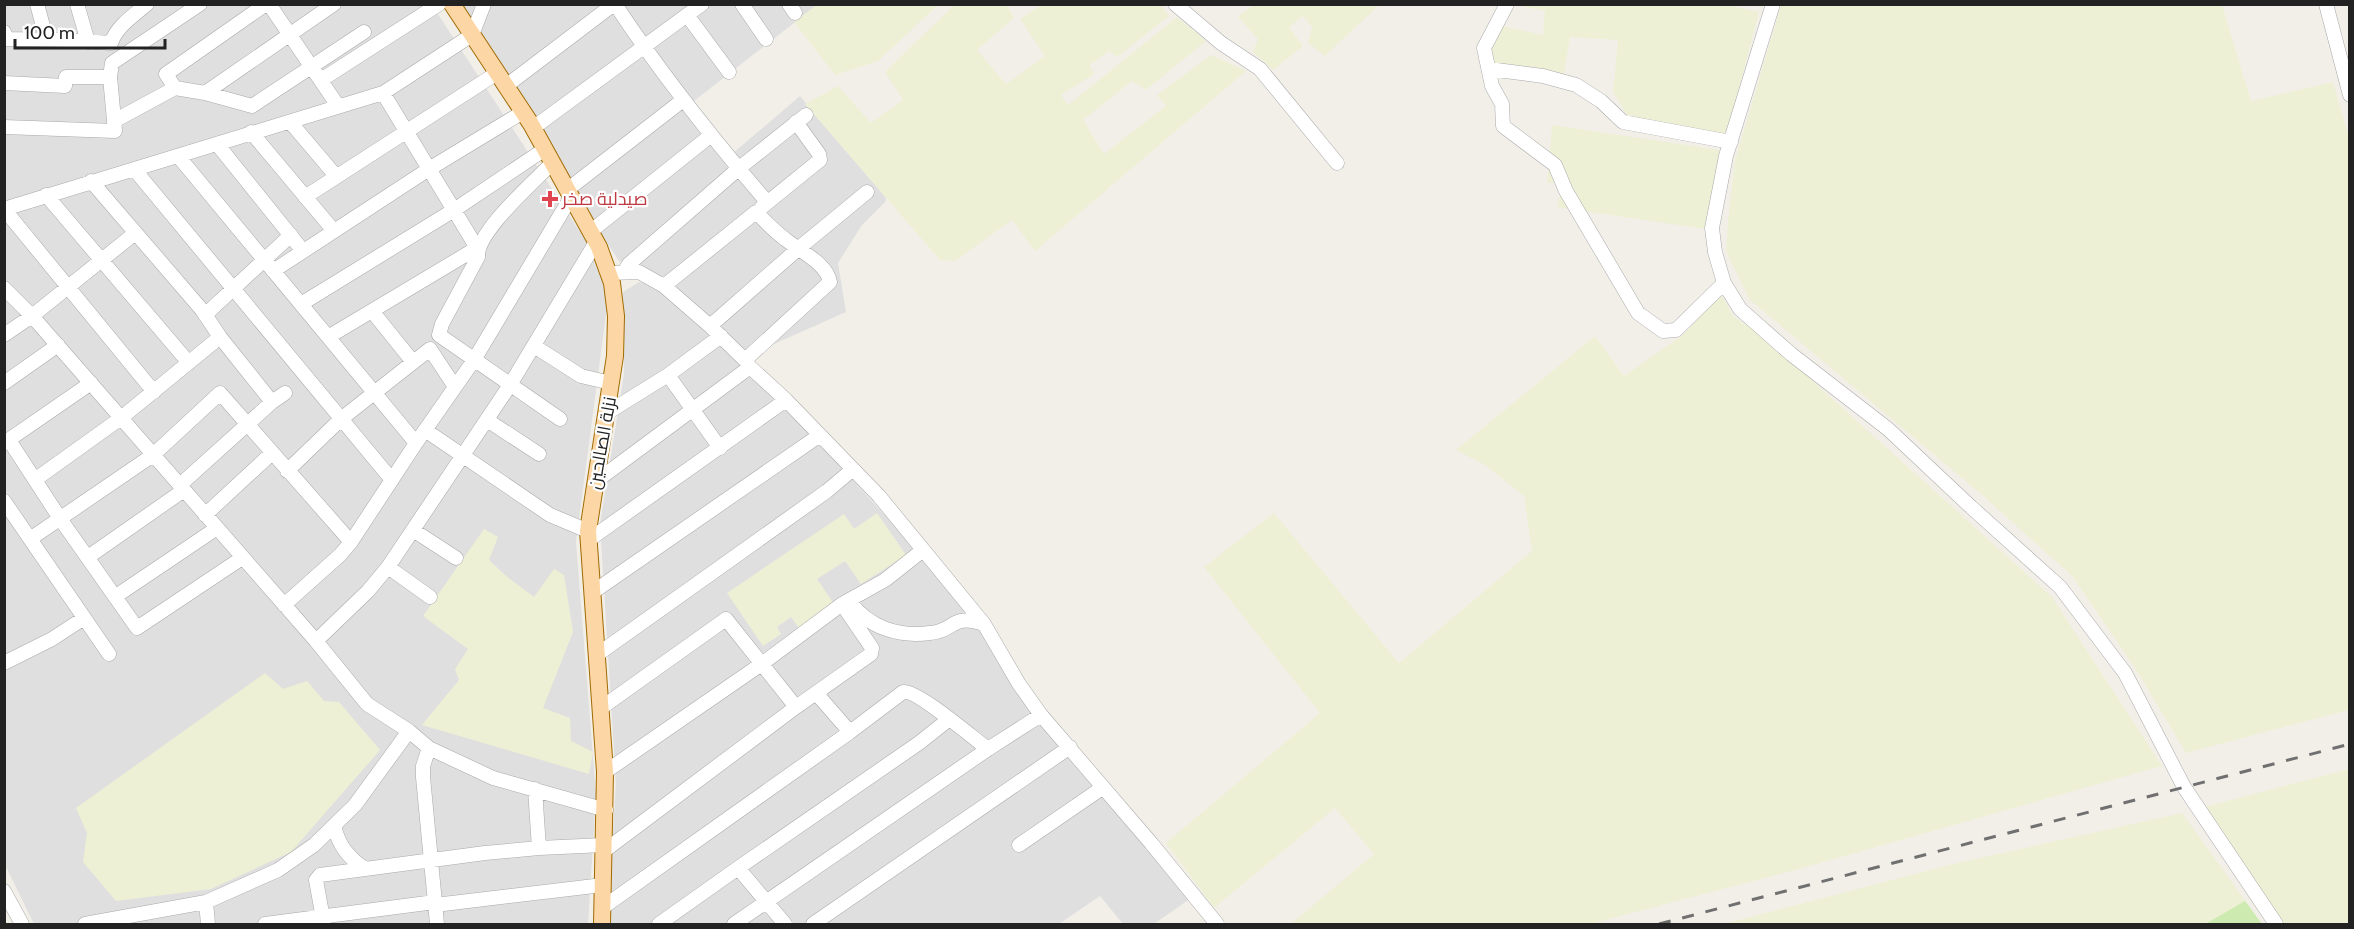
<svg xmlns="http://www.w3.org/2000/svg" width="2354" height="929" viewBox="0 0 2354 929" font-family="Cabin,Cairo,sans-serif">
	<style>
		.residential { fill: #e0dfdf }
		.farmland { fill: #eef0d5 }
		.grass { fill: #cdebb0 }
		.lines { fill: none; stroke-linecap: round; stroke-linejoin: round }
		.minor-casing { stroke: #a9a9a9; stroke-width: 15 }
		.major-casing { stroke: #a06b00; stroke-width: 18 }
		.minor { stroke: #fff; stroke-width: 14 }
		.major { stroke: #fcd6a4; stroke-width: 16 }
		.rail { stroke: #707070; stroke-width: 3; stroke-dasharray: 12 12; stroke-linecap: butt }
		.health-dot { fill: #e0444e; stroke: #fff; stroke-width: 2 }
		.labels { text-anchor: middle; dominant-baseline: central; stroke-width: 4.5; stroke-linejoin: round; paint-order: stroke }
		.health-label { font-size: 18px; fill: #be3a42; stroke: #fff; text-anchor: start }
		.street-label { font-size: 18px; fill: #222; stroke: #fff }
	</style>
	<rect width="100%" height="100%" fill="#f2efe9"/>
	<path class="residential" d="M5,5H432L595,255L608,299L576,542L596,795L588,924H34L5,865Z
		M451,5H817L685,108L725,160L800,96L886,198L885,202L862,225L838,263L846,312L747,356L664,281L619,261Z
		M639,282L662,289L755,373L984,624L1019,684L1194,896L1154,924H1123L1100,896L1059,924H607L616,784L600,524L624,374L623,292Z"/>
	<path class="farmland" d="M1722,4L1759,12L1727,134L1629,118L1613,92L1618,40L1570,37L1564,74L1494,63L1492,48L1502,26L1543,35L1545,11L1517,5Z
		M817,5H938L878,61L835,75L794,22Z
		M954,5H1007L1014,18L977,50L1006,84L1045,56L1020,19L1041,5H1161L1169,16L1117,57L1109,51L1090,65L1094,74L1061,95L1068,105L1177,17L1206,41L1146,90L1132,81L1083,120L1104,154L1166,106L1157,95L1211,55L1246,71L1035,251L1012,220L955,261L940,260L805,104L838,86L871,123L903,100L885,72Z
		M1254,5V4L1379,5L1325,56L1308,43L1312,27L1303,16L1289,27L1303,46L1273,70L1253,52L1258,39L1238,17Z
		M1781,5H2222L2251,101L2333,82L2350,141L2349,710L2186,753L2135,668L2072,576L1981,494L1749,299L1726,251L1729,210L1735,161Z
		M1552,125L1720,150L1705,229L1557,207L1564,183H1547Z
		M1721,294L1733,316L1764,337L2052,597L2162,766L1788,872L1590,924H1291L1374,854L1335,808L1214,908L1166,843L1320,713L1204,567L1274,513L1399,663L1532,551L1524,496L1485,465L1456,450L1595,336L1624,376L1683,335Z
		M877,513L906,555L861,584L845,561L817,579L834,604L799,628L791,617L777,627L781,634L763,646L727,593L844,514L854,529Z
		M484,529L498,537L489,560L506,576L534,597L554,569L564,575L573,632L543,708L570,718L571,741L593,752L589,774L422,725L459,680L455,669L468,649L423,616Z
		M265,673L283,689L307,681L324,701L339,702L380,750L291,852L211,889L116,901L83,862L87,833L76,808Z
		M2349,769V924H2282L2204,807Z
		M2182,813L2262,924H1724L1957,863Z"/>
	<path class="grass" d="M2245,901L2262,924H2205L2207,923Z"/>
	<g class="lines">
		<g class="minor-casing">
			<path id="minor" d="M37,4L47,41
				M77,4L88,42
				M269,4L338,106
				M615,4C661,74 713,139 767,202
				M742,4L766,39
				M789,4L795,13
				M1175,4L1221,43L1260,69L1337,163
				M1507,4L1484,48L1492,86L1502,104L1503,126L1555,165L1566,191L1638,313L1663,331L1676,330L1724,283
				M1773,4L1726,156L1712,228L1715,252L1724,283L1740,309L1791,354L1888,429L1971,507L2060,587L2125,673L2184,787L2276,924
				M2326,4L2350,95
				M687,15L729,72
				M4,32L7,39L66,40L111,43C117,26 133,16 147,4
				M1489,69L1543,76L1576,85L1601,101L1623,122L1731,142
				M321,80L439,4
				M4,83L65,86L66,77H110
				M506,86L614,4
				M175,88L205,93L252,106L364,32
				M205,93L334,4
				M114,121L175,88L166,74L266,4
				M291,123L336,176
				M4,127L115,131L110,77L112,63L200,4
				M533,128L702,4
				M251,132L334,231
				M217,144L303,251
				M178,156L416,443
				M552,163C534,182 476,232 478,257L442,324L439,335L560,419
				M134,169L392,480
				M91,181L202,310L220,337L272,402
				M567,190L683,100
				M46,195L189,363
				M305,197L497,73
				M762,207L820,160L819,154L796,122
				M4,209L383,93L472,35L484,4
				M4,209L154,392
				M590,232L710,136
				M273,271L429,169L523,112
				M624,272L629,264L738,169L806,115
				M610,273L639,272L664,286L710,326L745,360L750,367L786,400L879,496L984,624L1019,684L1041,715L1151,843L1217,924
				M664,286L756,212C765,221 774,231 785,239C798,250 827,263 830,282L745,360
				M4,288L32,316L316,641L367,704L409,731L429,748L493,778L606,810
				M301,304L454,210L545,149
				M372,311L413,362
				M205,315L291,235
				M710,326L799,248L867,192
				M4,335L32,316L134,234
				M328,337L477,248L383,93
				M534,346L581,376L611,383
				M668,375L720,448
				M4,383L58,345
				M607,413L668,375L721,336
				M487,420L539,454
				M425,430L550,515L588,531
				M9,440L61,520L137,628L242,558
				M4,443L91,383
				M287,471L341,419L430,349L455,387
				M36,479L121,418L220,337
				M595,482L750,367
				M180,485L272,402L285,393
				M4,501L109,654
				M205,515L272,453
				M413,530L456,558
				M30,539L153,455L220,393L351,542
				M590,539L786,400
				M88,557L184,490
				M388,567L430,597
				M593,592L820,435
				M116,596L217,528
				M850,602C869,628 899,637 930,633C956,631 950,613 984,624
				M842,604L885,580L923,550
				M284,605L340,555L351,542L416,443L474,360L571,197
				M316,641L368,591L388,567L510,385L596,242
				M598,654L827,491L852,470
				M4,663L52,639L84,618
				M816,693L850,732
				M601,708L726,619L796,707
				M429,748L423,766V777L437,924
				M334,826C339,846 348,857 365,869
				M1019,845L1102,788
				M539,848L604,845
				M604,851L796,707L871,654L872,648L842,604L763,663L605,772
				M738,868L785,924
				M4,891L22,924
				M206,902L208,924
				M435,905L603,885
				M602,908L850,732L903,692C916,689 973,738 988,749
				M85,924L206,902L278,870L314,845L355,805L409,731
				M265,924L435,902
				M324,924L316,880L320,875L485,853L539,848L535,789
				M659,924L738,868L919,743L948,720
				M734,924L988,749L1041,715
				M813,924L1070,747"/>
		</g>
		<g class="major-casing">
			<path id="major" d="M452,4L531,124L599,247L612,283L616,316L615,356L588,531L605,772L602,924"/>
		</g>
		<use href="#minor" class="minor"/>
		<use href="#major" class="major"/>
		<path class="rail" d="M1659,924L2350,744"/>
	</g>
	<path class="health-dot" d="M547 190h6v6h6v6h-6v6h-6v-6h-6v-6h6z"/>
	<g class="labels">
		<g class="health-label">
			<text x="562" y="199">صيدلية صخر</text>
		</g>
		<g class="street-label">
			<text transform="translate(602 443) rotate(-80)">نزلة الصالحين</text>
		</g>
	</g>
	<rect width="2354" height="929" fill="none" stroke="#222222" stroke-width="12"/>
	<path d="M15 39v9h150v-9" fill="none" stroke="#222222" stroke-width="3"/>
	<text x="24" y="39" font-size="18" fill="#222222" stroke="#ffffff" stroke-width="4.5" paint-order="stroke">100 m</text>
</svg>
